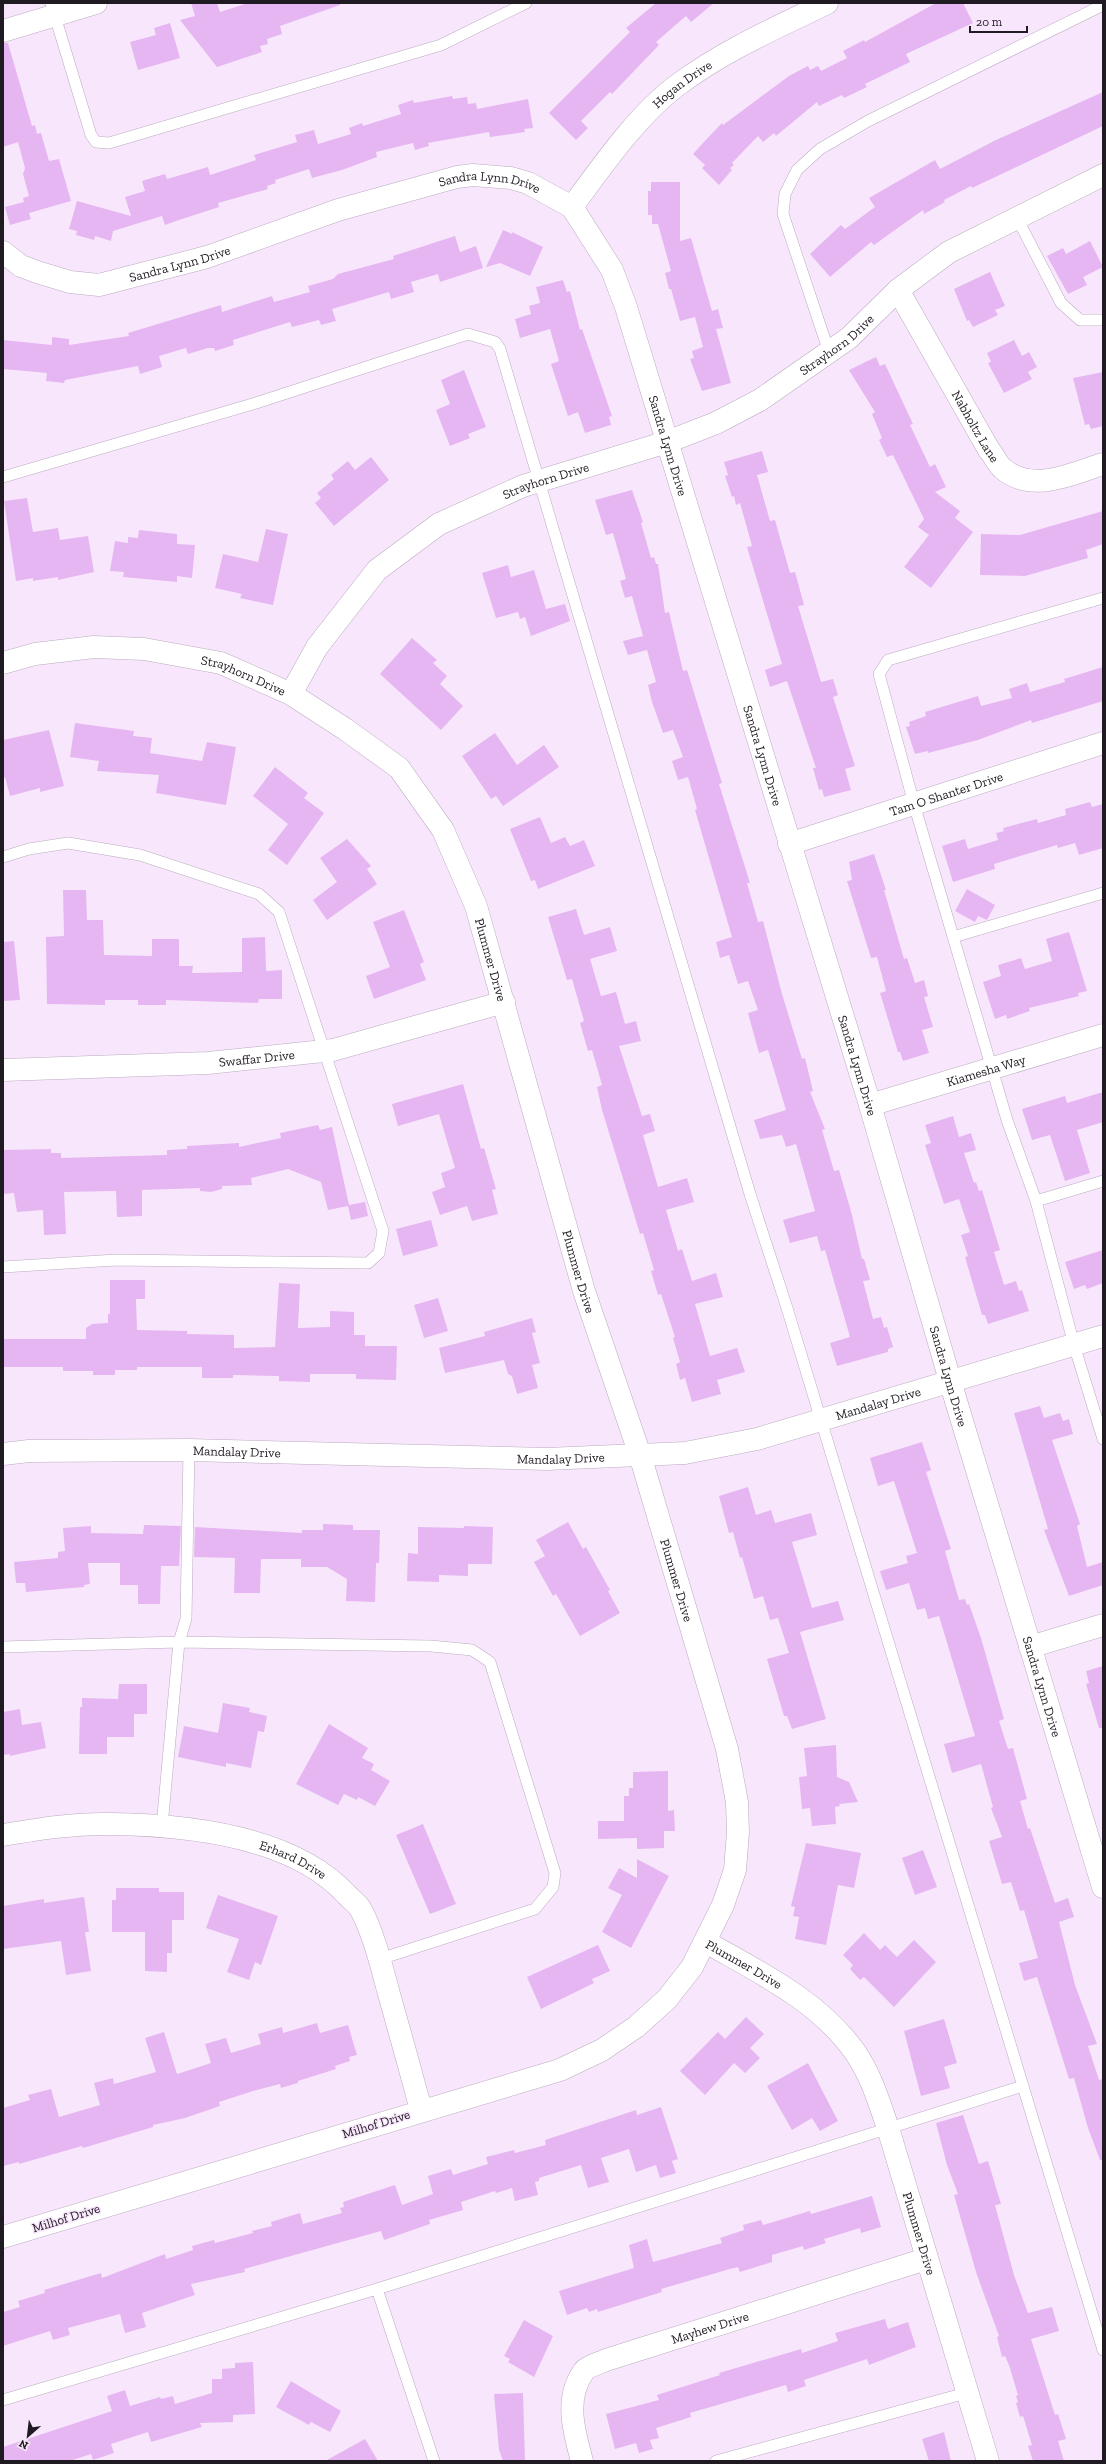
<svg xmlns="http://www.w3.org/2000/svg" width="1106" height="2464" viewBox="0 0 1106 2464" font-family="'Zilla Slab',serif">
	<style>
		.building { fill: #e6b6f2 }
		.lines { fill: none; stroke-linecap: round; stroke-linejoin: round }
		.lane-casing { stroke: #bbabbf; stroke-width: 12 }
		.street-casing { stroke: #bbabbf; stroke-width: 23 }
		.secondary-casing { stroke: #bbabbf; stroke-width: 23 }
		.lane { stroke: #fff; stroke-width: 11 }
		.street { stroke: #fff; stroke-width: 22 }
		.secondary { stroke: #fff; stroke-width: 22 }
		.labels { text-anchor: middle; dominant-baseline: central; stroke-width: 3; stroke-linejoin: round; paint-order: stroke }
		.street-label { font-size: 13px; fill: #201a22; stroke: #f8e7fc }
	</style>
	<rect width="100%" height="100%" fill="#f8e7fc"/>
	<path class="building" d="M191,3H217L220,12L248,3H340V5L280,26L282,34L267,39L268,44L260,46L262,52L217,67L180,20L195,16Z
		M656,3H714L691,22L686,16L656,42L659,45L612,94L610,92L581,121L588,128L576,140L549,113L630,32L626,28Z
		M936,3H963L973,23L906,54L910,62L865,84L867,87L844,98L842,95L819,106L817,102L776,136L774,133L763,142L758,136L732,163L734,165L730,168L732,170L719,185L702,168L705,165L693,154L703,143L722,123L723,125L789,76L808,66L810,70L818,66L821,71L847,58L843,51L864,40L865,42Z
		M170,23L180,58L138,70L130,42L156,35L154,28Z
		M3,43H8L32,126L35,125L37,134L41,133L49,161L59,159L71,201L29,213L31,219L10,225L5,207L24,202L23,198L29,196L23,174L25,168L18,142L3,147Z
		M1103,92V126L972,188L971,186L944,200L945,202L924,214L923,210L874,245L871,242L830,277L810,254L841,225L845,229L875,207L869,198L935,160L940,169L996,140Z
		M452,96L453,99L467,97L468,104L476,103L477,109L528,99L533,128L524,129L525,132L490,137L489,132L428,143L429,146L415,150L413,143L376,152L377,157L342,170L312,178L309,169L275,180L276,183L267,186L268,189L218,203L219,207L179,220L165,225L162,216L113,231L111,241L95,236L94,240L76,235L77,231L69,229L77,201L131,216L125,197L145,191L142,181L165,174L167,179L208,167L210,175L256,160L254,155L297,142L295,135L314,130L318,144L351,134L349,128L362,123L363,126L401,114L398,105L413,100L414,103Z
		M651,182H680V241L691,238L712,311L718,309L723,328L716,329L731,383L702,391L690,359L694,358L692,351L703,347L695,317L680,321L671,289H669L665,273L671,271L658,224H652V215H648V191H651Z
		M503,230L512,234V232L543,247L530,276L500,263L486,267Z
		M455,236L460,252L476,246L483,268L440,282L438,274L411,282L414,292L391,299L389,292L332,309L336,321L321,325L319,320L292,327L290,322L233,340L234,345L215,351L214,348H208L188,354L186,348L159,356L162,367L140,374L138,366L65,380L64,383L46,381L47,373L3,369V340L52,345V337L69,339V345L129,336L128,333L221,305L222,312L272,296L274,302L310,292L308,286L333,279L338,274L394,259L393,256Z
		M1090,241L1103,267L1083,277L1087,285L1068,294L1047,256L1063,248L1066,254Z
		M990,272L1005,306L995,310L998,315L973,327L969,320L967,321L954,289Z
		M563,280L567,292L570,291L580,330L582,329L612,416L609,417L611,425L585,433L578,412L568,416L551,364L559,361L550,329L520,338L515,319L531,314L529,306L540,303L536,287Z
		M1014,340L1022,356L1029,352L1037,367L1028,372L1032,379L1004,393L988,363L991,362L987,353Z
		M876,357L880,366L885,364L913,424L910,425L930,467L935,464L946,487L935,492L960,511L955,518L973,532L931,588L904,567L929,535L918,527L924,519L893,455L887,457L879,440L882,438L872,414L875,412L849,370Z
		M464,370L486,427L468,434L470,438L450,446L436,410L450,404L441,380Z
		M1103,372V426L1091,429L1089,424L1085,425L1073,378Z
		M762,451L768,472L757,475L770,521L775,520L790,573L795,572L804,605L798,606L821,682L833,679L838,695L833,697L855,766L845,769L851,790L824,797L822,789L819,790L813,768H816L787,681L770,687L765,670L782,664L747,547L752,546L740,503L736,505L734,496L732,497L725,476L728,475L724,462Z
		M371,457L389,480L334,526L315,503L321,498L317,493L334,479L331,475L348,461L355,470Z
		M632,490L643,522L641,523L651,558L654,557L656,564H658L665,613L669,612L683,671L687,670L722,783L719,784L745,867L750,883H747L758,922L763,921L782,994L802,1059L805,1058L813,1091L810,1092L825,1129L822,1130L834,1171L839,1170L852,1215L862,1259H864L870,1280L863,1281L873,1319L881,1317L884,1328L887,1327L893,1347L888,1349V1352L837,1366L830,1343L850,1337L825,1250L821,1251L817,1236L790,1243L783,1220L815,1211L796,1144L786,1147L782,1135L760,1139L754,1120L786,1110L768,1050L759,1053L748,1013L758,1010L748,981L738,984L729,955L720,958L716,942L732,937L695,810L697,809L688,777L678,780L672,761L683,757L673,730L663,733L652,702L648,685L656,682L647,650L628,655L623,641L643,636L632,596L625,598L620,581L626,579L613,533L606,535L595,500Z
		M27,498L33,532L58,528L60,540L88,536L94,572L58,580V577L33,581V578L16,581L4,501Z
		M1103,511V544L1086,550L1088,558L1025,576L980,575L981,534L1020,535Z
		M266,529L288,534L273,605L240,598L242,594L215,588L223,554L258,562Z
		M139,530L177,534V544L195,545L192,578L177,576V582L123,577L124,572L110,571L115,541L128,543V537L138,538Z
		M508,565L511,577L534,570L546,609L565,604L570,621L531,636L525,617L520,619L518,612L496,618L482,573Z
		M412,638L437,660L433,663L447,676L440,684L463,706L441,730L380,674Z
		M1103,667V701L1032,723L1031,720L978,740L928,753V751L915,754L906,727L910,726L909,722L926,716L925,712L978,696L981,706L1012,698L1009,689L1027,683L1030,692L1065,682L1064,679Z
		M75,723L134,731L133,736L152,738L150,753L202,761L207,742L236,747L226,805L156,793L159,775L97,771L99,761L70,757Z
		M49,730L64,786L40,792V788L10,796L5,777L3,778V740Z
		M495,733L517,765L544,745L559,767L503,806L496,796L491,799L462,756Z
		M275,767L308,793L304,798L324,813L287,865L268,850L288,824L253,796Z
		M1090,802L1092,807L1103,804V848L1079,855L1075,843L1058,848L1057,845L994,864L995,869L953,882L942,846L965,839L968,849L998,840L996,833L1004,831L1003,828L1037,819L1038,823L1066,815L1065,809Z
		M540,817L551,843L565,837L570,846L584,840L595,866L538,889L535,880L531,881L510,829Z
		M347,839L371,866L367,869L377,884L327,920L313,900L337,882L320,858Z
		M874,854L886,890H884L904,959L907,958L915,983L924,980L928,996L924,997L933,1027L922,1030L929,1053L903,1061L900,1052H898L880,993L886,991L877,957L871,958L847,881L852,880L849,862Z
		M967,889L995,905L987,920L978,916L975,922L955,911Z
		M63,890H86L87,920H103L104,955L152,956V939H179V966H193L192,973L242,972V938L265,937L266,971L282,970V999H259L258,1003L166,1000V1005H138V1000H105V1005L47,1004L46,937L64,936Z
		M576,909L584,935L610,927L617,951L590,959L601,996L616,992L625,1024L636,1021L641,1041L619,1046L642,1116L650,1114L655,1131L643,1135L658,1187L687,1178L694,1202L666,1210L678,1251L682,1249L692,1281L716,1273L723,1297L695,1304L710,1356L737,1348L745,1372L717,1380L721,1394L692,1402L685,1378L680,1380L676,1364L680,1362L673,1338L675,1337L661,1294L658,1295L651,1271L654,1270L643,1233L640,1234L602,1110L597,1087L602,1085L592,1050L588,1051L580,1023L584,1021L572,979L567,980L548,917Z
		M404,910L424,962L420,964L426,980L374,999L366,976L390,967L373,922Z
		M1069,932L1087,991L1078,993L1079,996L1029,1008L1030,1011L1007,1019L1006,1015L995,1019L983,982L1001,976L998,965L1021,958L1025,969L1052,961L1046,939Z
		M14,941L20,1000L3,1001V942Z
		M463,1084L481,1149L484,1148L496,1189L492,1190L498,1214L472,1221L467,1206L440,1215L432,1192L445,1187L441,1173L455,1168L439,1114L398,1126L392,1104Z
		M1103,1092V1122L1077,1130L1090,1173L1065,1181L1050,1135L1032,1140L1022,1109L1065,1096L1067,1103Z
		M953,1116L959,1137L971,1133L976,1150L964,1153L974,1183L976,1182L979,1191L982,1190L1000,1250L994,1252L1004,1285L1016,1281L1019,1291L1022,1290L1029,1311L988,1324L985,1315H982L965,1257L968,1256L961,1235L970,1232L959,1199L944,1204L925,1145L931,1143L925,1125Z
		M318,1125L320,1130L332,1127L349,1205L365,1202L368,1216L351,1220L348,1206L328,1210L321,1182L288,1169L251,1178L252,1185L222,1186V1189L211,1192L200,1191V1188L142,1190V1216L117,1217L116,1191L64,1192L66,1234L44,1235L43,1210L17,1212L14,1193L3,1194V1150L51,1149V1153H61V1158L167,1155V1150L187,1149V1146L239,1143V1147L281,1138L280,1133Z
		M431,1220L438,1246L403,1256L396,1229Z
		M1103,1250V1283L1087,1289L1085,1285L1074,1289L1065,1262Z
		M110,1280H145V1299H136L137,1330L187,1331V1334L234,1335V1348L275,1347L279,1283L300,1284L298,1328L330,1327V1311L354,1312V1335H365V1346H397L396,1380L356,1379V1374H310V1382L279,1381V1376L233,1375V1378H202V1367H137V1370H115V1375H93V1371H63V1367H3V1339H86V1328L92,1324L108,1323V1314H110Z
		M438,1298L448,1331L424,1338L414,1305Z
		M532,1318L536,1332L532,1333L540,1363L532,1365L538,1388L517,1394L512,1376L508,1374L504,1360L445,1373L439,1348L485,1336L484,1332Z
		M1040,1406L1044,1418L1060,1413L1063,1421L1069,1419L1073,1434L1052,1440L1080,1524L1077,1526L1087,1567L1103,1562V1585L1069,1596L1044,1530L1048,1529L1014,1413Z
		M922,1442L931,1470L926,1472L951,1549L945,1551L959,1600L965,1599L967,1605L969,1604L981,1638L1004,1719L999,1721L1008,1749L1013,1748L1027,1799L1020,1801L1028,1829L1030,1828L1055,1903L1068,1898L1074,1917L1059,1922L1075,1985L1097,2044L1088,2046L1099,2080L1103,2079V2160H1100L1088,2128L1074,2078L1069,2079L1037,1977L1024,1981L1019,1963L1038,1958L1024,1910L1020,1911L1011,1882L1002,1884L989,1841L1002,1837L991,1808L993,1807L981,1764L952,1773L944,1744L975,1736L939,1616L928,1619L925,1608L917,1610L909,1583L886,1590L880,1571L908,1563L906,1556L917,1553L894,1481L878,1486L870,1458Z
		M748,1487L756,1515L771,1510L775,1523L811,1513L817,1535L792,1542L812,1608L838,1601L844,1620L800,1632L826,1719L792,1729L787,1716H784L767,1659L789,1653L778,1618L770,1620L763,1596L754,1599L742,1557L740,1558L733,1532L729,1533L719,1496Z
		M568,1522L583,1549L586,1547L610,1590L608,1591L620,1613L580,1636L556,1594L553,1596L534,1562L545,1556L536,1540Z
		M323,1524L353,1525V1530H380L379,1563H376L375,1602L346,1601L347,1579L327,1567H301V1559H261L260,1593H234L235,1558L194,1557L195,1527L302,1533V1530H323Z
		M144,1525L181,1526L179,1566H161L160,1604H138V1585H120V1563H88L90,1584L84,1585V1587L26,1592L25,1583H16L14,1562L58,1558V1552L65,1551L63,1528L91,1526V1533L143,1534Z
		M464,1526L493,1527L492,1564H468V1576L439,1575V1582L407,1581L408,1553L418,1554V1527L464,1528Z
		M1103,1666V1728H1099L1086,1684L1089,1683L1086,1671Z
		M119,1684H147V1714H134V1737H107V1754H79L80,1707H82V1698L118,1699Z
		M223,1703L250,1708L249,1712L267,1716L264,1732L258,1731L251,1768L226,1763V1767L178,1757L184,1726L218,1733Z
		M20,1709L22,1725L41,1722L46,1748L10,1756V1754L3,1755V1712Z
		M329,1724L368,1748L362,1758L374,1764L371,1770L390,1781L375,1806L358,1797L357,1800L344,1794L338,1805L296,1784Z
		M836,1745L837,1777L849,1782L858,1802L839,1804L840,1806L835,1807L836,1824L812,1826L810,1808L802,1809L799,1777L807,1776L804,1748Z
		M668,1771V1811L674,1810L675,1831H664V1848L637,1849V1838L598,1839V1821H624V1796H629V1788H633V1772Z
		M423,1824L456,1904L430,1914L396,1835Z
		M806,1843L861,1853L854,1888L838,1885L826,1945L795,1939L799,1917L793,1916L795,1907L791,1906Z
		M923,1850L937,1887L915,1895L902,1858Z
		M637,1859L669,1876L631,1948L602,1932L622,1895L608,1888L619,1868L637,1878Z
		M116,1888H159V1892H184V1920H172V1953H167V1972L145,1971V1932H112V1900H116Z
		M218,1895L278,1916L261,1965L255,1962L249,1980L227,1972L239,1939L206,1928Z
		M84,1897L89,1932H85L91,1971L66,1975L61,1941L3,1949V1906L44,1899V1903Z
		M864,1933L880,1950L885,1945L897,1957L914,1940L936,1962L894,2007L864,1977L860,1980L850,1969L853,1965L843,1955Z
		M598,1945L610,1971L592,1979L594,1983L541,2009L527,1977Z
		M746,2017L764,2034L750,2048L760,2058L745,2073L734,2063L705,2095L680,2071L718,2032L725,2039Z
		M944,2019L957,2063L944,2067L950,2088L921,2096L904,2031Z
		M317,2023L320,2033L348,2025L357,2055L349,2057L350,2061L335,2066L336,2069L298,2081V2083L281,2088L280,2084L253,2091L219,2102L220,2106L185,2118L153,2125V2127L83,2148L82,2146L19,2164V2162L3,2166V2108L30,2100L28,2095L51,2089L59,2117L100,2105L94,2083L113,2078L114,2084L156,2072L145,2038L164,2032L177,2074L211,2063L205,2044L226,2038L231,2053L261,2044L258,2034L282,2027L283,2033Z
		M808,2063L838,2121L820,2131L812,2118L792,2130L767,2086Z
		M661,2107L678,2159L672,2161L676,2173L660,2178L656,2165L636,2172L629,2149L601,2158L609,2182L588,2188L581,2165L539,2178V2181L535,2182L538,2195L515,2201L512,2188L496,2193L495,2191L461,2202L463,2210L429,2220L430,2224L384,2240L381,2231L244,2269L245,2272L191,2284L195,2295L142,2313L146,2327L125,2333L120,2314L68,2328L70,2335L53,2340L50,2331L3,2346V2312L20,2307L18,2301L45,2293L44,2290L101,2273L102,2278L165,2254L166,2259L193,2250L192,2246L214,2240L215,2243L253,2233L252,2231L272,2226L271,2222L300,2213L303,2224L342,2213L340,2208L344,2207L343,2202L395,2185L402,2205L433,2194L428,2176L451,2169L453,2175L488,2164L486,2157L514,2150L515,2153L546,2145L545,2140L603,2121L636,2110L637,2115Z
		M963,2115L979,2164L988,2161L1001,2204L995,2205L1014,2275L1028,2313L1052,2307L1059,2331L1031,2339L1055,2415L1058,2414L1066,2439L1058,2441L1064,2461H1033L1028,2446L1032,2445L1023,2416L1020,2417L1016,2403L1018,2402L1016,2396L1018,2395L1009,2365L1005,2356L1002,2357L997,2337L999,2336L976,2272L954,2195L958,2194L947,2165L936,2123Z
		M872,2196L881,2227L861,2233L860,2228L824,2239L826,2243L804,2250L803,2246L772,2255V2262L740,2272L738,2267L730,2269L661,2289L662,2292L598,2312L597,2309L589,2312L587,2308L567,2315L559,2291L634,2268L629,2245L647,2239L653,2262L722,2243L720,2238L744,2230L743,2225L761,2220L763,2225L810,2211L811,2214Z
		M885,2319L888,2329L908,2322L916,2347L869,2365L867,2359L804,2380L806,2386L788,2392L786,2385L690,2413L691,2417L656,2428L659,2438L650,2440L653,2449L639,2453L636,2443L615,2449L606,2414L659,2400L657,2395L720,2375L719,2373L801,2349L802,2353L838,2341L835,2333Z
		M524,2320L553,2336L534,2377L508,2362L510,2359L504,2356Z
		M253,2362L255,2414L233,2415V2422L200,2423L202,2427L151,2442L148,2432L111,2444L114,2453L93,2460L91,2454L70,2461H3V2447L112,2411L107,2396L125,2390L130,2406L160,2397L161,2399L173,2396L175,2404L212,2393V2379H222V2369L235,2368V2363Z
		M291,2381L341,2411L330,2432L311,2422L309,2425L276,2407Z
		M523,2393L525,2461H503L499,2450L494,2394Z
		M944,2432L951,2461H929L922,2439Z
		M365,2439L378,2461H325Z"/>
	<g class="lines">
		<g class="lane-casing">
			<path id="lane" d="M51,3L91,135L96,142L109,143L441,45L526,3
				M1017,218L1061,303L1080,320H1103
				M829,352L783,214L785,194L797,170L820,149L868,121L1103,5
				M3,477L256,403L468,334L495,342L500,349L750,1194L787,1308L1103,2350
				M1103,598L888,660L879,674L914,804L1007,1120L1036,1201L1074,1345L1103,1439
				M3,857L29,849L68,843L140,855L259,894L279,912L383,1231L379,1253L368,1263L116,1260L3,1267
				M953,937L1103,893
				M1036,1201L1103,1181
				M3,1647L179,1642L431,1646L472,1650L490,1662L555,1873L553,1887L535,1909L380,1959
				M162,1826L179,1642L186,1619L189,1450
				M377,2289L1023,2086
				M3,2400L377,2289L434,2461
				M716,2461L966,2393"/>
		</g>
		<g class="street-casing">
			<g id="street">
				<path d="M3,31L96,3"/>
				<path id="s1" d="M572,207C602,166 638,114 679,84C725,50 776,28 827,3"/>
				<path id="s2" d="M3,252L21,266L37,272L70,282L99,285L207,257L338,210L457,177L473,175L511,178L528,183L572,207L612,270L626,307L870,1105L956,1401L1103,1887"/>
				<path id="s3" d="M898,290L989,450C994,455 997,464 1002,468C1031,494 1072,474 1103,464"/>
				<path id="s4" d="M3,663L35,654L94,647L144,649L221,663L291,694L345,729L399,768L443,830L476,906L584,1291L640,1455L727,1749L737,1802L738,1832L735,1870L723,1905L692,1967L667,1999L636,2027L602,2050L560,2070L3,2237"/>
				<path id="s5" d="M291,694L317,647L377,570L439,524L523,486L667,442L716,423L760,400L849,338L898,290L949,252L1103,175"/>
				<path id="s6" d="M789,844L1103,743"/>
				<path id="s7" d="M3,1070L208,1063L333,1050L504,1002"/>
				<path id="s8" d="M870,1105L1103,1035"/>
				<path d="M1030,1647L1103,1625"/>
				<path id="s9" d="M3,1835C39,1829 75,1823 111,1824C188,1825 293,1836 347,1895C351,1899 357,1904 360,1908C373,1931 382,1968 389,1994C400,2033 411,2072 421,2110"/>
				<path id="s10" d="M706,1942C760,1973 818,2000 855,2052C871,2075 879,2102 888,2128L988,2461"/>
				<path id="s11" d="M582,2461C574,2432 564,2398 584,2371C588,2366 600,2363 606,2360L926,2259"/>
			</g>
		</g>
		<g class="secondary-casing">
			<g id="secondary">
				<path id="s12" d="M3,1454L29,1451L189,1450L547,1459L685,1453L757,1439L1103,1336"/>
			</g>
		</g>
		<use href="#lane" class="lane"/>
		<use href="#street" class="street"/>
		<use href="#secondary" class="secondary"/>
	</g>
	<g class="labels">
		<g class="street-label">
			<text stroke="none"><textPath href="#s1" startOffset="166">Hogan Drive</textPath></text>
			<text stroke="none"><textPath href="#s2" startOffset="511">Sandra Lynn Drive</textPath></text>
			<text stroke="none"><textPath href="#s2" startOffset="187">Sandra Lynn Drive</textPath></text>
			<text stroke="none"><textPath href="#s5" startOffset="668">Strayhorn Drive</textPath></text>
			<text stroke="none"><textPath href="#s3" startOffset="157">Nabholtz Lane</textPath></text>
			<text stroke="none"><textPath href="#s2" startOffset="859">Sandra Lynn Drive</textPath></text>
			<text stroke="none"><textPath href="#s5" startOffset="344">Strayhorn Drive</textPath></text>
			<text stroke="none"><textPath href="#s4" startOffset="246">Strayhorn Drive</textPath></text>
			<text stroke="none"><textPath href="#s2" startOffset="1183">Sandra Lynn Drive</textPath></text>
			<text stroke="none"><textPath href="#s6" startOffset="165">Tam O Shanter Drive</textPath></text>
			<text stroke="none"><textPath href="#s4" startOffset="643">Plummer Drive</textPath></text>
			<text stroke="none"><textPath href="#s7" startOffset="254">Swaffar Drive</textPath></text>
			<text stroke="none"><textPath href="#s2" startOffset="1507">Sandra Lynn Drive</textPath></text>
			<text stroke="none"><textPath href="#s8" startOffset="121">Kiamesha Way</textPath></text>
			<text stroke="none"><textPath href="#s4" startOffset="967">Plummer Drive</textPath></text>
			<text stroke="none"><textPath href="#s2" startOffset="1831">Sandra Lynn Drive</textPath></text>
			<text stroke="none"><textPath href="#s12" startOffset="882">Mandalay Drive</textPath></text>
			<text stroke="none"><textPath href="#s12" startOffset="234">Mandalay Drive</textPath></text>
			<text stroke="none"><textPath href="#s12" startOffset="558">Mandalay Drive</textPath></text>
			<text stroke="none"><textPath href="#s4" startOffset="1291">Plummer Drive</textPath></text>
			<text stroke="none"><textPath href="#s2" startOffset="2155">Sandra Lynn Drive</textPath></text>
			<text stroke="none"><textPath href="#s9" startOffset="296">Erhard Drive</textPath></text>
			<text stroke="none"><textPath href="#s10" startOffset="44">Plummer Drive</textPath></text>
			<text transform="translate(376 2124) rotate(-17)">Milhof Drive</text>
			<text transform="translate(66 2218) rotate(-17)">Milhof Drive</text>
			<text stroke="none"><textPath href="#s10" startOffset="380">Plummer Drive</textPath></text>
			<text stroke="none"><textPath href="#s11" startOffset="227">Mayhew Drive</textPath></text>
		</g>
	</g>
	<rect width="1106" height="2464" fill="none" stroke="#201a22" stroke-width="8"/>
	<g transform="translate(28 2436) rotate(208)" stroke="#f8e7fc" stroke-width="3" paint-order="stroke">
	<path d="M0-3L7 15L0 10L-7 15Z" fill="#201a22"/>
	<text y="-6" font-size="11" font-weight="bold" text-anchor="middle" fill="#201a22">N</text>
	</g>
	<path d="M970 26v6h57v-6" fill="none" stroke="#201a22" stroke-width="2"/>
	<text x="976" y="26" font-size="12" fill="#201a22" stroke="#f8e7fc" stroke-width="3" paint-order="stroke">20 m</text>
</svg>
